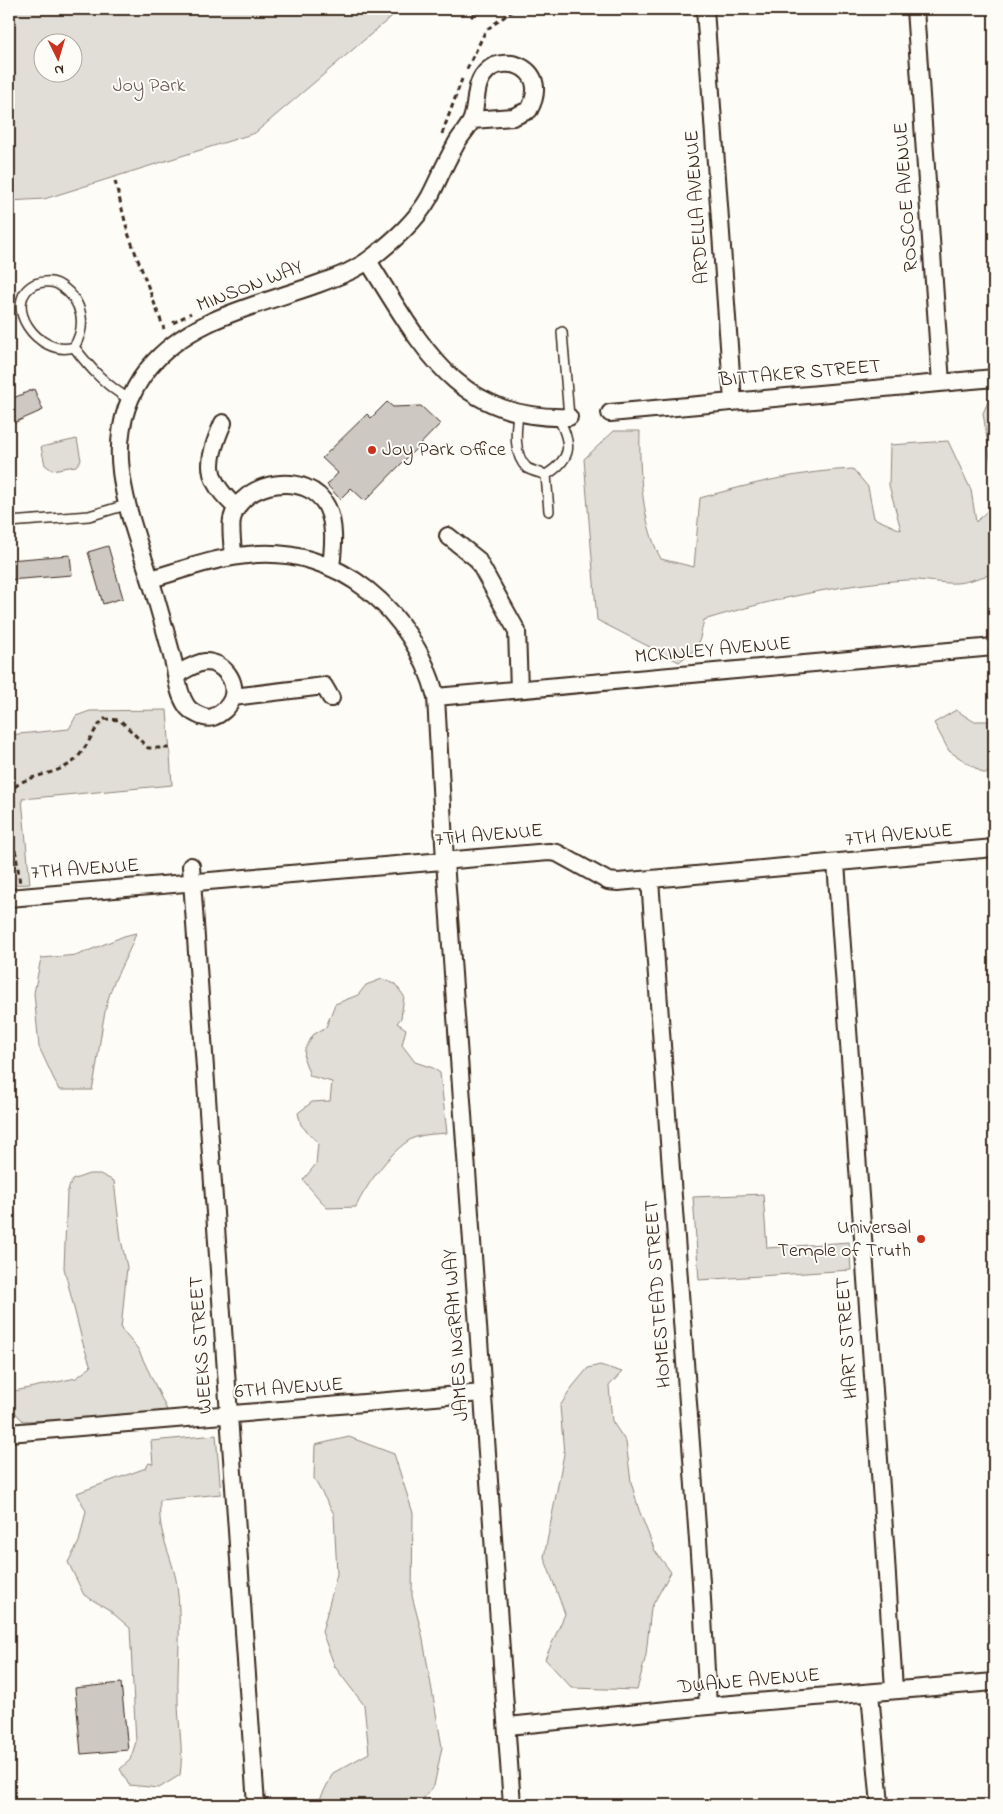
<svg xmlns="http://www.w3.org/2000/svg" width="1003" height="1814" viewBox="0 0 1003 1814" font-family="'Indie Flower',sans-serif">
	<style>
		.green { fill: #e1ded7; stroke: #8e847a; fill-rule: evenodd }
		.building { fill: #cdc8c2; stroke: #3b2a1e }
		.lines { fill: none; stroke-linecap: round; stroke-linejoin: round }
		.lane-casing { stroke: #3b2a1e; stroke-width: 12 }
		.street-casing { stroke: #3b2a1e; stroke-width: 20 }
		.path { stroke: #3b2a1e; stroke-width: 3; stroke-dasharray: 5 4; stroke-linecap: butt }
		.lane { stroke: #fdfcf7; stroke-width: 9 }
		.street { stroke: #fdfcf7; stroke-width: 16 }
		.poi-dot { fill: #c8321e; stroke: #fdfcf7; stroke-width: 2 }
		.labels { text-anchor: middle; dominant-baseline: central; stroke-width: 4; stroke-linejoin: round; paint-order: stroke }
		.park-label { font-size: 20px; fill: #64574c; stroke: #fdfcf7 }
		.street-label { font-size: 20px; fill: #3b2a1e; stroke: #fdfcf7 }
		.poi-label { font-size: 20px; fill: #3b2a1e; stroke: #fdfcf7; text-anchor: start }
	</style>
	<rect width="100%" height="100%" fill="#fdfcf7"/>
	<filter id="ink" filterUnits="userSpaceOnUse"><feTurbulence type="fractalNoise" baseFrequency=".02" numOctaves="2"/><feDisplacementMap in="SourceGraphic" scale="10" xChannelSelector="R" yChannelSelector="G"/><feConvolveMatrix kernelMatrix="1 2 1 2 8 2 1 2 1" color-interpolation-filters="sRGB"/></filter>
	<g filter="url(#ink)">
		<path class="green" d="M9,9H397V12L255,133L44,199L9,201ZM72,42V72H42V42Z
			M994,399V484L983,413L989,400Z
			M614,431H640C639,471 642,524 661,559L694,567L700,498C750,484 801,471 853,469L868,487L874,518L901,530L889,485L890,445L948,441L971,490L976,522L994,504V574C982,576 969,582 957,583C941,584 924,579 907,580C840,584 769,600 704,620L698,647L679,662L597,620L584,459Z
			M77,439L81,460L76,466L52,470L45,465L41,447Z
			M167,710L172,785L22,799L30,884L9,885V735L69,729L76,716L90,711Z
			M956,710L973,721H994V773H983L949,751L934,723Z
			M136,933C130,952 119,969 112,987C100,1020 100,1056 92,1090H59L39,1047L34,993L41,958L78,955L124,936Z
			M382,979L395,984L404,996L401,1018L397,1023L406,1029L402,1045L415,1062L433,1068L440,1073L447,1133C437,1134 426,1134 416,1137C395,1144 364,1188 356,1207L327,1208L303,1180L316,1164L318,1143L301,1125L298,1113L312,1102L330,1101L332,1082L310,1076L304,1059L305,1049L313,1035L326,1027L335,1004L358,995L366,985Z
			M89,1174H100L114,1181L121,1240L127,1267L121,1329L138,1349L167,1410L119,1418L23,1421L9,1406L10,1392L76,1378L91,1367L83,1344L64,1268L67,1193L72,1180Z
			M763,1194L767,1248L849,1242L851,1270L699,1280L693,1197Z
			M600,1365L622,1372L609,1386L612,1421L626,1442L631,1482L639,1510L655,1551L671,1572L651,1608L646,1655L637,1690L572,1688L545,1659L565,1614L544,1557L564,1454L560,1406L573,1386L588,1368Z
			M216,1435L221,1494L160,1500C157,1535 172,1554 177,1585C182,1623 177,1662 178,1700C178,1725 184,1750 180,1775L159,1788L129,1785L120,1769L130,1760L136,1742L130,1628L108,1609L84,1595L68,1562L79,1542L86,1511L77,1493L146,1468L149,1463L153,1464L151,1441Z
			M349,1437L394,1454L413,1513L412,1596L422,1634L442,1747L434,1786L418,1805H317L333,1773L369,1753L364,1705L335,1667L322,1632L337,1574L334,1514L314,1479L315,1445Z"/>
		<path class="building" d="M34,389L43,410L9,425V400Z
			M387,402L393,407L421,406L440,424L365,501L351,488L340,499L327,485L338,473L322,458L367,414L371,418Z
			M108,546L123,598L103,604L88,552Z
			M70,555L72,575L9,580V560Z
			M121,1683L128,1750L81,1754L75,1688Z"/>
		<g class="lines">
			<g class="lane-casing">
				<path id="lane" d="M562,332L569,417
					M74,347C38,358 0,302 35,284C44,281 54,281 61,286C83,301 87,326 74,347C90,368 107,387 131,400
					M518,414C516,430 513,455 527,468C532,471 541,473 546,475C573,458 572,444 558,417
					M546,475L549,511
					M9,522L89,516L126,505"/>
			</g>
			<g class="street-casing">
				<path id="street" d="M705,9L733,402
					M915,9L941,383
					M368,261C421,344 455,421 569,417
					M610,413L994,378
					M223,423C206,462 204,479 237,508
					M448,536L477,559L517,631L519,689
					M233,557C233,545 230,530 232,519C241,480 309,470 327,507C336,526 333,548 331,568
					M151,579C182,570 214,558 247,555C339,544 414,612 436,697L445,861L512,1805
					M176,675C185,670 195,663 205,662C224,662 238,682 232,699C229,707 221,714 213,717C205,720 190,712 186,705C178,693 177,678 174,664C169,643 163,623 157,602C136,525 90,443 148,369C188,319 255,306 312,286C334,278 356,271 374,256C394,240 416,221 429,198C438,181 445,163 455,146C459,137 469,128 472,119C478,102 473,83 488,70C497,62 514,62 523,68C539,78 537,96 529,110L513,117L472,120
					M233,697L324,686L331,698
					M436,697L994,647
					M836,863L885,1543L894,1690
					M191,866L256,1805
					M650,880L701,1582L708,1706
					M9,898L549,852L557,853L608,881L618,882L994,848
					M9,1433L482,1393
					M870,1693L880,1805
					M508,1726L708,1706L994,1682"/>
			</g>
			<path class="path" d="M471,17L479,9
				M467,69L486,30L515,9
				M442,134L462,79
				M115,181L128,233L164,329
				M173,323L191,313
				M9,794C21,773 53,778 74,761C87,749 92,731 104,719L120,720L148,748H170
				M9,833L16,854L20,884"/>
			<use href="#lane" class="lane"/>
			<use href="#street" class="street"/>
		</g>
	</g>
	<g class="poi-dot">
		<circle cx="372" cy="450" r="5"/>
		<circle cx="921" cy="1239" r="5"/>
	</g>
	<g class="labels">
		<g class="park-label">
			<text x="149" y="86">Joy Park</text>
		</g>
		<g class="street-label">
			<text transform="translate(907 197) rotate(-94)">ROSCOE AVENUE</text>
			<text transform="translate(698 207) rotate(-94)">ARDELLA AVENUE</text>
			<text transform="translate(250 287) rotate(-21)">MINSON WAY</text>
			<text transform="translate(800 374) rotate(-5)">BITTAKER STREET</text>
			<text transform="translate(713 651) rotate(-5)">MCKINLEY AVENUE</text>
			<text transform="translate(489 836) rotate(-5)">7TH AVENUE</text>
			<text transform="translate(899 836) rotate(-5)">7TH AVENUE</text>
			<text transform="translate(85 870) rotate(-4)">7TH AVENUE</text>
			<text transform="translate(659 1294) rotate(-94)">HOMESTEAD STREET</text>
			<text transform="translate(457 1335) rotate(-94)">JAMES INGRAM WAY</text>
			<text transform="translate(848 1338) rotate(-94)">HART STREET</text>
			<text transform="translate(202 1345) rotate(-94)">WEEKS STREET</text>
			<text transform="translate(289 1389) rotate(-4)">6TH AVENUE</text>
			<text transform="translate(749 1682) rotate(-5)">DUANE AVENUE</text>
		</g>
		<g class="poi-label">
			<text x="382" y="450">Joy Park Office</text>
			<text x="911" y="1228" text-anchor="end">Universal<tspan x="911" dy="23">Temple of Truth</tspan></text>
		</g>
	</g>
	<rect width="1003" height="1814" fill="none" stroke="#fdfcf7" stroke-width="30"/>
	<rect x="15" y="15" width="973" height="1784" fill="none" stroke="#3b2a1e" stroke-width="2" filter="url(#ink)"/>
	<g transform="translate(58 58) rotate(175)"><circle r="24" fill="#fdfcf7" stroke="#afa8a0"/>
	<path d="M0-4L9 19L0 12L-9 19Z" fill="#c8321e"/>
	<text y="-8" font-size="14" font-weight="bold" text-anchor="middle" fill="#3b2a1e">N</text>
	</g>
</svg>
